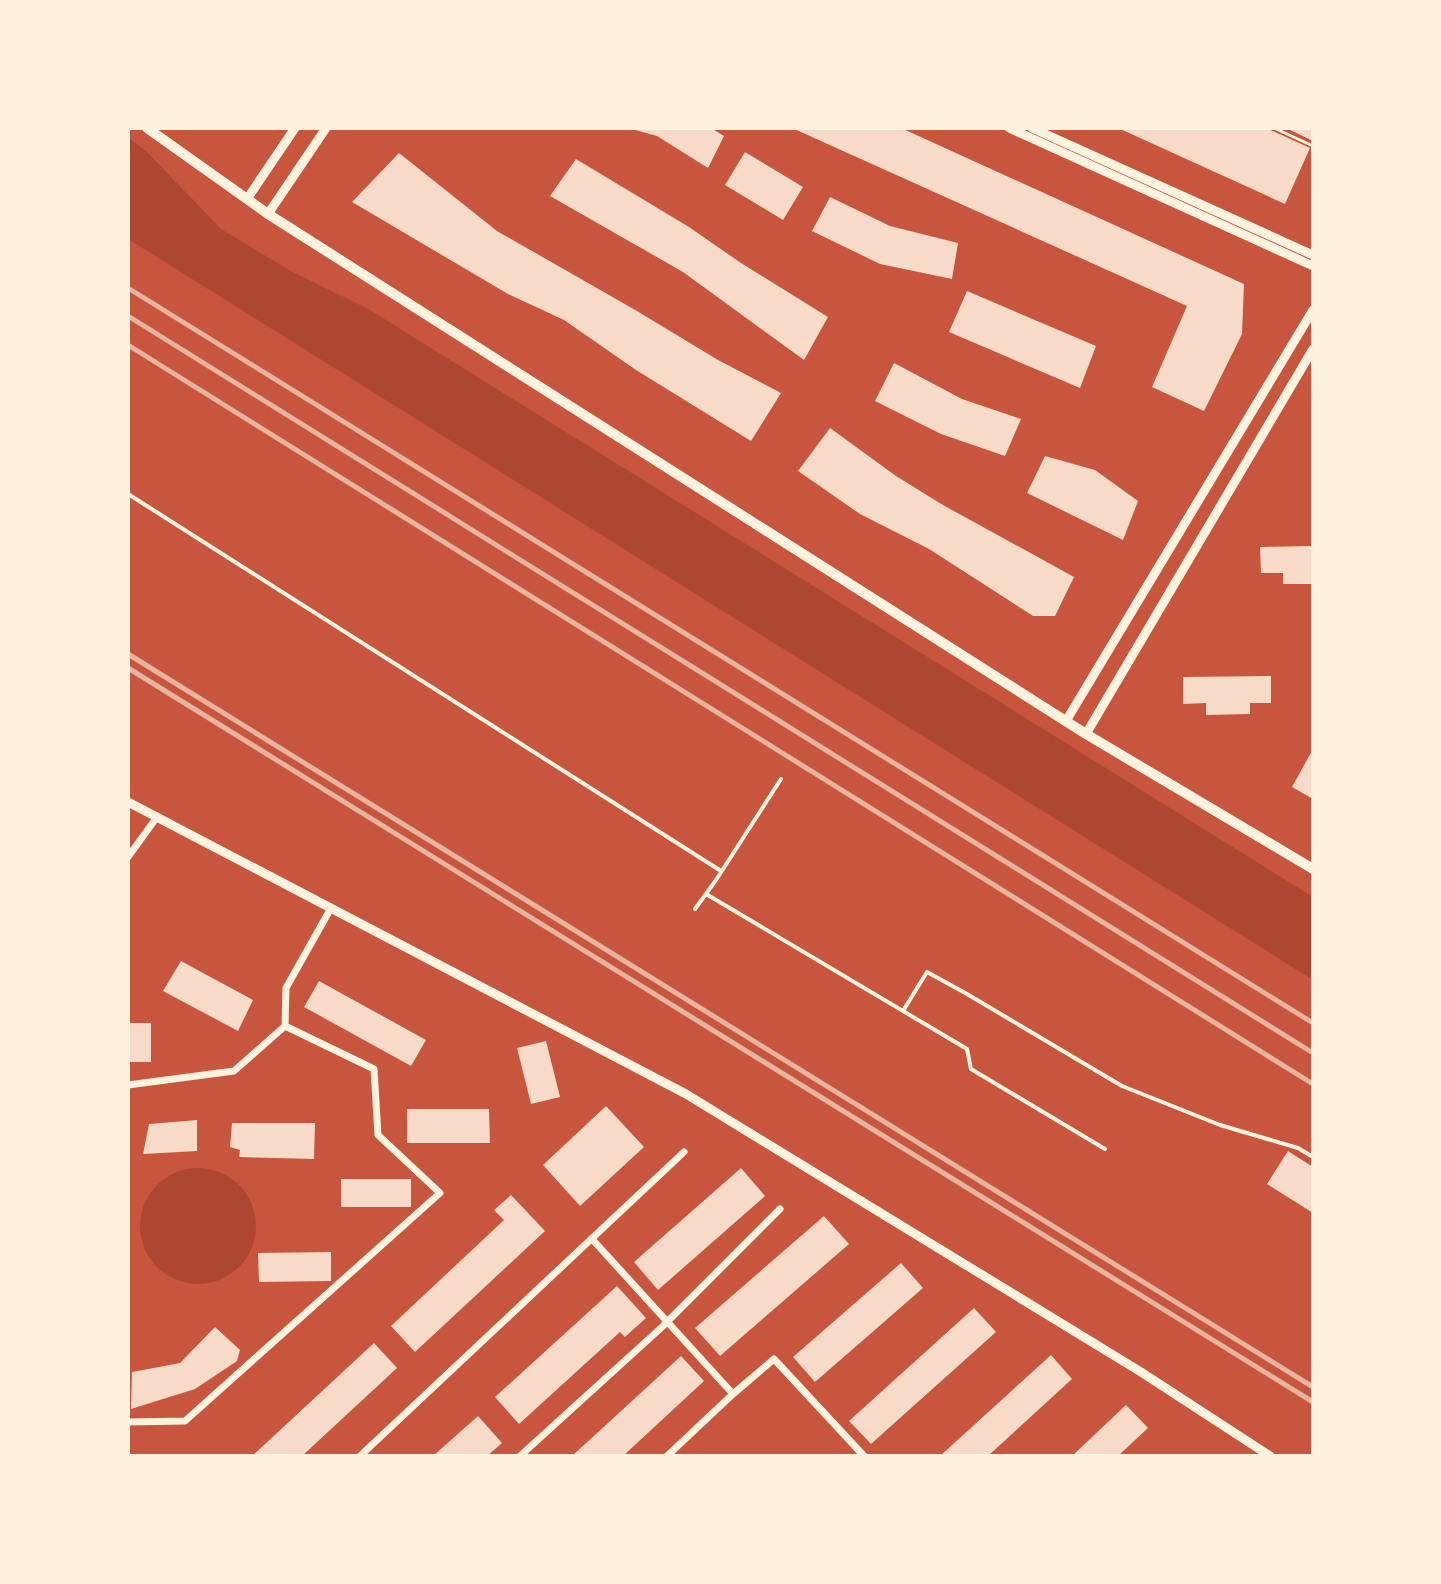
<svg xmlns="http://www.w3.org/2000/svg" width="1441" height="1584" viewBox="0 0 1441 1584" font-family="Mulish,sans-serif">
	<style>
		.green { fill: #ae4732 }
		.building { fill: #f7dbc8 }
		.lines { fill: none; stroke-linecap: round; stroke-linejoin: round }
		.path { stroke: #fff3e0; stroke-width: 3 }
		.service { stroke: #fff3e0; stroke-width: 4 }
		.minor { stroke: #fff3e0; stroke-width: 7 }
		.tertiary { stroke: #fff3e0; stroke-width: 9 }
		.secondary { stroke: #fff3e0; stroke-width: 10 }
		.rail { stroke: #e9b49f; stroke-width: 5 }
	</style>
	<rect width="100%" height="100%" fill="#c8553d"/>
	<path class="green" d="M128,138L146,151L221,229L289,270L370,310L1313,897V980L128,239Z
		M140 1226a58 58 0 1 1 116 0a58 58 0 1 1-116 0Z"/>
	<path class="building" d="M628,128H711L724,136L708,168L657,136Z
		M792,128H901L1244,284L1242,334L1204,411L1152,387L1187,306Z
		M1118,128H1266L1310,148L1285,204Z
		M1286,128H1313V141Z
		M745,152L803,187L783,220L725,185Z
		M399,153L497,231L637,311L718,360L781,393L751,441L636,370L564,320L508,294L352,202Z
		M576,159L689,227L741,263L828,317L804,360L683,272L550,196Z
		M830,197L890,226L958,243L952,279L880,264L812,231Z
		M967,291L1096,346L1080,388L949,332Z
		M894,363L962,399L1021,419L1005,456L941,434L875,401Z
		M830,428L896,476L943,505L1074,577L1055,616H1033L929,549L860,514L798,471Z
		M1045,456L1095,470L1138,501L1123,540L1027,493Z
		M1313,546V584H1283V573H1261L1260,547Z
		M1271,676V703H1250V714L1206,715V703L1183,704V677Z
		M1313,749V799L1292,787Z
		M181,961L253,1000L238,1031L163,991Z
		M319,981L426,1040L411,1066L304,1007Z
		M128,1023H151V1062H128Z
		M546,1041L560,1097L531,1104L517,1048Z
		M606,1106L644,1147L580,1206L543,1165Z
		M407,1109H489L490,1143H407Z
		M197,1120V1151L143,1154L149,1124Z
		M232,1123H315L314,1159L239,1157L240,1150L230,1147Z
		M1288,1151L1313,1167V1213L1267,1184Z
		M741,1168L765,1196L658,1290L634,1262Z
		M341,1179H411V1207H341Z
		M511,1195L545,1231L415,1352L391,1326L504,1220L494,1210Z
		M824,1216L849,1244L720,1356L695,1328Z
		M331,1252V1281L259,1282L258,1253Z
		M901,1263L923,1288L815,1382L793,1357Z
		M617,1286L646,1318L625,1337L620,1332L519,1424L495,1397Z
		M974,1308L996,1332L871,1444L849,1421Z
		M215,1327L240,1350L237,1361L195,1389L131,1409L132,1372L180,1363Z
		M374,1343L397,1368L302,1456H252Z
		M1051,1355L1072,1379L988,1456H940Z
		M681,1356L704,1381L623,1456H572Z
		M1126,1405L1148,1428L1118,1456H1072Z
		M478,1416L502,1443L487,1456H433Z"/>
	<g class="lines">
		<path class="path" d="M1274,128L1313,146"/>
		<path class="service" d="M128,494L721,871
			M706,894L967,1049L971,1069L1105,1149
			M695,909L716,880L781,779
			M903,1011L927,972L967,994L1122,1086L1220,1125L1298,1148L1313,1157"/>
		<path class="minor" d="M128,857L157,817
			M128,1085L234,1071L285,1026L286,988L331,908
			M592,1239L733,1394L774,1359L864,1456
			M128,1422L185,1421L440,1193L378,1135L374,1069L285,1026
			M360,1456L684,1152
			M520,1456L662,1327L780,1209
			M667,1456L733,1394"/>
		<path class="tertiary" d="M1009,128L1313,266
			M1032,128L1313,255
			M247,199L295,128
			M268,214L326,128
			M1066,721L1313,310
			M1086,734L1313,349
			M128,802L686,1094L1141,1372L1270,1456"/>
		<path class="secondary" d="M147,128L268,214L1086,734L1313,869"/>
		<path class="rail" d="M128,288L1313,1023
			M128,316L1313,1053
			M128,345L1313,1084
			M128,654L1313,1387
			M128,668L1313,1402"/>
	</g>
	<rect width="1441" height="1584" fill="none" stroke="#fff3e0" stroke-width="260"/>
</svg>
